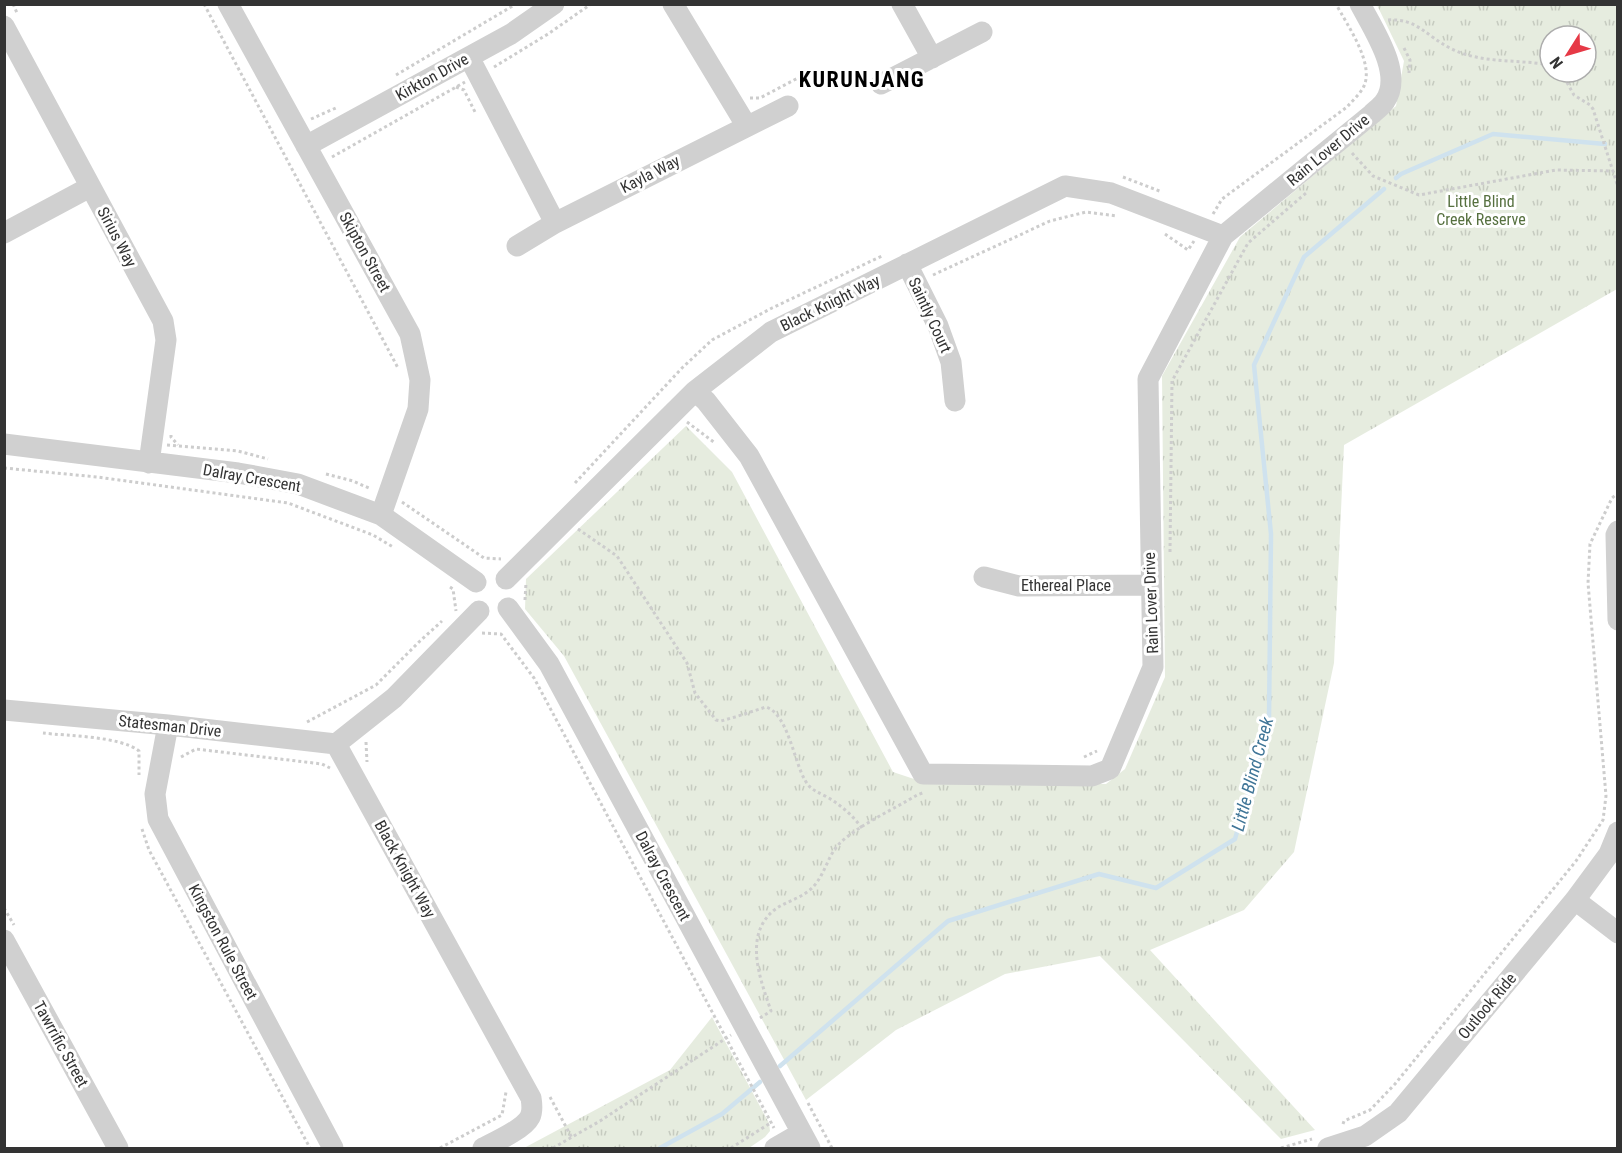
<svg xmlns="http://www.w3.org/2000/svg" width="1622" height="1153" viewBox="0 0 1622 1153" font-family="'Roboto Condensed',sans-serif">
	<style>
		.grass { fill: url(#grass-tufts); fill-rule: evenodd }
		.lines { fill: none; stroke-linecap: round; stroke-linejoin: round }
		.stream { stroke: #cfe2ee; stroke-width: 4.5 }
		.path { stroke: #cdcdcd; stroke-width: 3; stroke-dasharray: 3 3; stroke-linecap: butt }
		.minor { stroke: #d0d0d0; stroke-width: 21 }
		.labels { text-anchor: middle; dominant-baseline: central; stroke-width: 6; stroke-linejoin: round; paint-order: stroke }
		.street-label { font-size: 16px; fill: #333; stroke: #fff }
		.park-label { font-size: 16px; fill: #56703f; stroke: #fff }
		.water-label { font-size: 18px; font-style: italic; fill: #3f7597; stroke: #fff }
		.district-label { font-size: 22px; font-weight: bold; letter-spacing: 1.5px; fill: #000; stroke: #fff }
	</style>
	<defs>
		<pattern id="grass-tufts" width="24" height="20" patternUnits="userSpaceOnUse" patternTransform="scale(1.5)"><rect width="24" height="20" fill="#e6ecdf"/><path d="M3 7l-1-3M5 7V3M7 7l1-3M15 17l-1-3M17 17v-4M19 17l1-3" fill="none" stroke="#c6cbc0"/></pattern>
	</defs>
	<rect width="100%" height="100%" fill="#fff"/>
	<path class="grass" d="M1377,5H1617V289L1344,445L1334,663L1294,852L1244,910L1150,950L1315,1130L1281,1139L1100,956L1005,974L896,1030L806,1100L564,656L525,609L526,579L686,426L732,472L893,772L926,783L1106,784L1125,769L1165,677L1162,376L1240,237L1396,106L1404,61ZM1550,36H1586V72H1550Z
		M712,1017L769,1123L770,1131L765,1137L749,1148H524L670,1070Z"/>
	<g class="lines">
		<path class="stream" d="M1396,178L1401,174L1493,134L1605,144
			M780,1066L948,921L1099,874L1156,888L1235,839L1269,719L1271,534L1254,365L1304,257L1384,189
			M660,1148L722,1114L760,1082"/>
		<path class="path" d="M13,4L17,13
			M204,4L398,368
			M1388,20C1417,18 1426,36 1450,48C1480,64 1517,59 1550,65
			M1404,48L1410,60L1409,73
			M494,67L548,34L591,4
			M1561,72L1574,95L1590,105L1593,109L1618,187
			M396,75L516,4
			M456,87L464,90L475,112
			M750,98H760L813,70
			M311,119L338,107
			M1352,153L1373,176L1419,195L1556,170L1613,171
			M332,157L465,82
			M1123,177L1162,192
			M1213,214L1222,199L1347,107C1352,101 1359,95 1363,88C1376,65 1347,25 1336,4
			M1165,234L1188,250L1194,241
			M933,275L1050,221L1086,212L1117,216
			M687,422L715,443
			M171,435V437L178,445
			M167,445L238,451L268,459
			M4,468L97,477L288,503L373,535L393,547
			M326,474L353,481L371,489
			M575,483L682,368L712,340L772,308L884,255
			M402,502L484,558L501,559
			M578,529L617,556L687,663L695,693L716,720L721,721L735,717L766,707C788,714 794,762 805,780C810,790 818,792 827,797C841,805 853,816 862,828
			M1170,552L1172,381L1248,243L1306,193
			M450,587L453,589L456,611
			M525,600L526,583
			M482,633L501,634L534,678L774,1128
			M307,722L376,685L420,641L442,621
			M43,733C67,736 120,736 139,751V775
			M366,742L367,762
			M181,757L196,749L322,764L330,768
			M1084,757L1097,751
			M142,829L149,850L310,1148
			M4,908L14,925
			M760,1018L771,1011C761,981 743,937 773,911C785,901 801,899 812,888C825,875 828,855 839,844C857,826 894,809 917,795L925,792
			M550,1097L572,1138
			M808,1103L832,1148
			M1343,1124L1344,1121L1370,1110L1395,1084L1576,861L1603,820L1606,796L1588,583L1590,544L1612,498L1618,493
			M440,1148L502,1115L506,1092
			M553,1148L600,1121L731,1035
			M731,1148L772,1122
			M1281,1148L1312,1139"/>
		<path class="minor" d="M228,4L410,334L420,380L418,409L381,515
			M673,4L746,125
			M902,4L932,58
			M4,26L163,321L166,340L149,463
			M469,57L555,223
			M881,84L982,32
			M306,146L511,34L554,4
			M4,233L90,187
			M517,246L555,223L788,106
			M907,264L938,326L951,362L955,401
			M695,391L706,401L749,456L923,774L1092,776L1110,769L1153,667L1148,379L1223,236L1372,114C1376,110 1382,106 1385,101C1404,74 1373,29 1360,4
			M4,444L238,473L298,484L381,515L476,582
			M1618,531L1616,535L1618,620
			M984,577L1019,586L1150,585
			M506,579L695,391L771,332L1065,186L1111,193L1223,236
			M508,608L549,664L810,1148
			M479,611L394,698L336,744L531,1098C532,1104 533,1111 530,1117C524,1129 495,1142 483,1148
			M4,710L168,725L336,744
			M168,725L155,794L158,819L333,1148
			M1575,900L1618,933
			M4,940L118,1148
			M775,1148L801,1133
			M1328,1148L1365,1136L1398,1113L1575,900L1609,854L1618,832"/>
	</g>
	<g class="labels">
		<g class="street-label">
			<text transform="translate(432 77) rotate(-29)">Kirkton Drive</text>
			<text transform="translate(1328 150) rotate(-40)">Rain Lover Drive</text>
			<text transform="translate(650 174) rotate(-27)">Kayla Way</text>
			<text transform="translate(117 237) rotate(62)">Sirius Way</text>
			<text transform="translate(365 252) rotate(61)">Skipton Street</text>
			<text transform="translate(830 303) rotate(-26)">Black Knight Way</text>
			<text transform="translate(930 315) rotate(65)">Saintly Court</text>
			<text transform="translate(252 478) rotate(10)">Dalray Crescent</text>
			<text x="1066" y="585">Ethereal Place</text>
			<text transform="translate(1151 603) rotate(-92)">Rain Lover Drive</text>
			<text transform="translate(170 726) rotate(6)">Statesman Drive</text>
			<text transform="translate(405 869) rotate(61)">Black Knight Way</text>
			<text transform="translate(663 876) rotate(62)">Dalray Crescent</text>
			<text transform="translate(223 942) rotate(62)">Kingston Rule Street</text>
			<text transform="translate(1487 1006) rotate(-50)">Outlook Ride</text>
			<text transform="translate(61 1044) rotate(61)">Tawrrific Street</text>
		</g>
		<g class="park-label">
			<text x="1481" y="201">Little Blind<tspan x="1481" dy="18">Creek Reserve</tspan></text>
		</g>
		<g class="water-label">
			<text transform="translate(1252 774) rotate(-75)">Little Blind Creek</text>
		</g>
		<g class="district-label">
			<text x="862" y="79">KURUNJANG</text>
		</g>
	</g>
	<rect width="1622" height="1153" fill="none" stroke="#333333" stroke-width="12"/>
	<g transform="translate(1568 54) rotate(233)"><circle r="28" fill="#ffffff" stroke="#adadad" stroke-width="1.5"/>
	<path d="M0-4.5L10 22L0 15L-10 22Z" fill="#e63946"/>
	<text y="-9" font-size="16" font-weight="bold" text-anchor="middle" fill="#333333">N</text>
	</g>
</svg>
